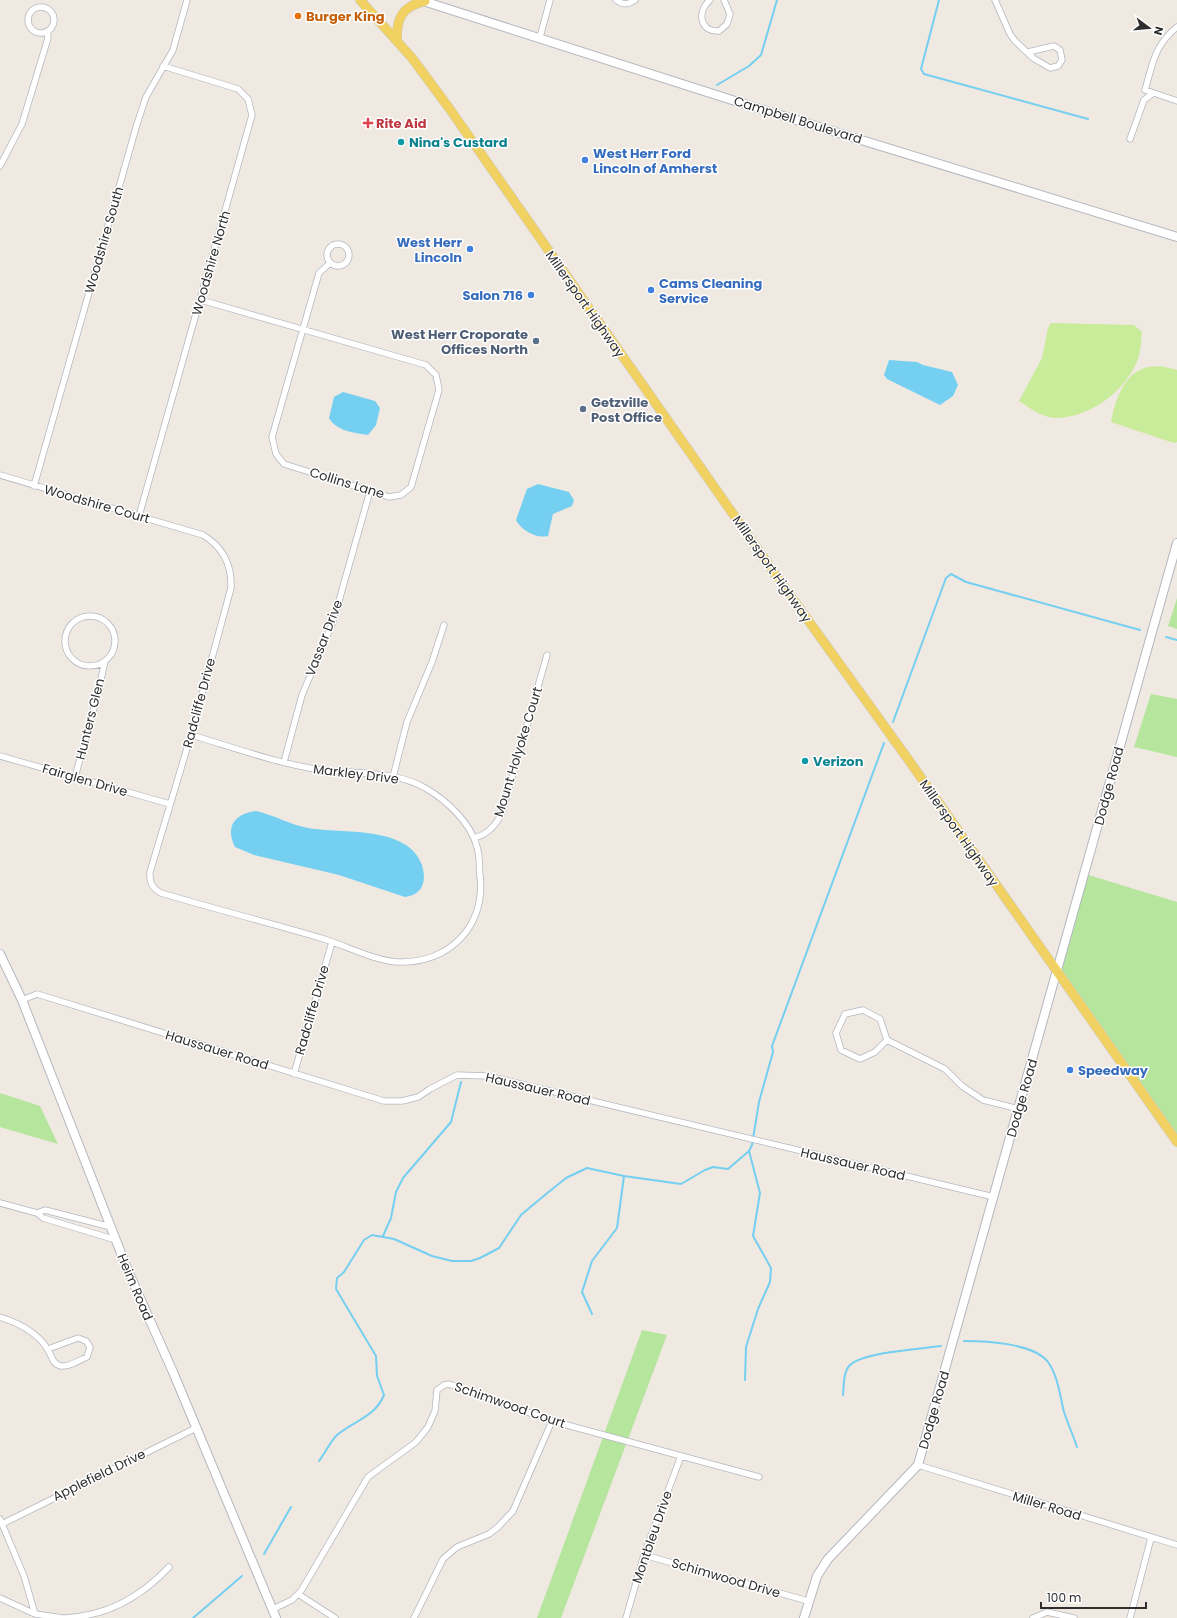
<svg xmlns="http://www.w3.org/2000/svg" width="1177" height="1618" viewBox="0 0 1177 1618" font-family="Poppins,sans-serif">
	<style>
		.green { fill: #b6e59e }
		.pitch { fill: #c9ec9a }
		.water { fill: #75cff0 }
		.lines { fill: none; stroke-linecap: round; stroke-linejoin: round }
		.stream { stroke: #75cff0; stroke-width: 2 }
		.street-casing { stroke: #b4b7c1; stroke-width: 7 }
		.secondary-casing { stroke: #b4b7c1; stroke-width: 10 }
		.primary-casing { stroke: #c9c9c9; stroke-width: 10 }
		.street { stroke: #fff; stroke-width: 5.5 }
		.secondary { stroke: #fff; stroke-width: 8 }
		.primary { stroke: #f2d163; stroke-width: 9 }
		.food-dot { fill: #e8710a; stroke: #fff; stroke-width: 1.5 }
		.health-dot { fill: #e0444e; stroke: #fff; stroke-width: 1.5 }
		.culture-dot { fill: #0f9aa8; stroke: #fff; stroke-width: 1.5 }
		.shop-dot { fill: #3f7fe0; stroke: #fff; stroke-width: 1.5 }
		.service-dot { fill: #5c6f8a; stroke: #fff; stroke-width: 1.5 }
		.labels { text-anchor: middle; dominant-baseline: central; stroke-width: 3; stroke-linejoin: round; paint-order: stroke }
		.food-label { font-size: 13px; font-weight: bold; fill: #c56008; stroke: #fff; text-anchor: start }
		.street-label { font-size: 13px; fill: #2e2e2e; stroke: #fff }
		.health-label { font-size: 13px; font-weight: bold; fill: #be3a42; stroke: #fff; text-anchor: start }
		.culture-label { font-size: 13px; font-weight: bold; fill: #0d838f; stroke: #fff; text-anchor: start }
		.shop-label { font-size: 13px; font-weight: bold; fill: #366cbe; stroke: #fff; text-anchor: start }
		.service-label { font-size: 13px; font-weight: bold; fill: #4e5e75; stroke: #fff; text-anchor: end }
	</style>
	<rect width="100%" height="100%" fill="#efe9e1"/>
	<path class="green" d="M1177,598V629L1168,626Z
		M1151,694L1177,699V757L1134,747Z
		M1085,874L1177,902V1143L1057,974Z
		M0,1093L40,1106L58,1144L0,1127Z
		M642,1330L667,1335L561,1618H537Z"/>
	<path class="pitch" d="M1051,323L1134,325L1142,332C1141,341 1141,350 1138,359C1126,391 1090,418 1055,418C1041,417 1030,408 1019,401L1042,358L1048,328Z
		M1161,366L1177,370V442L1174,443L1111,422C1115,403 1121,378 1142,369C1147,366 1156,367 1161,366Z"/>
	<path class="water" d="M889,360L917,362L923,365L952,372L958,385L953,396L940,405L887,379L884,375Z
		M343,392L375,401L380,408L376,425L368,435C355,433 336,431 329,418L334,397Z
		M538,484L569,492L574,500L572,506L553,514L548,536C536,539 521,530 516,520L527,489Z
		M256,811C274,815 291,825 308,828C342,834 408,825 422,865C424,872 425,880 422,886C419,893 412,896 405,897L339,875L254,855L235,847C225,827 234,814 256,811Z"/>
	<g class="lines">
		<path class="stream" d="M939,0L921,69L924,74L1088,119
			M717,85L749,66L761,55L777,0
			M1166,637L1177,640
			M893,722L946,578L951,574L966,582L1140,630
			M383,1236L391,1218L396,1192L403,1178L451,1122L461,1082
			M592,1314L582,1292L592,1261L617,1228L624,1176
			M964,1341C986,1341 1033,1343 1048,1362C1058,1376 1060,1396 1064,1412C1068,1424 1073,1435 1077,1447
			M745,1380L746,1347L758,1309L770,1282L771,1268L753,1236L760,1193L749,1151
			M843,1395C844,1385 843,1372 850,1365C865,1352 920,1349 941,1346
			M319,1461C325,1453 330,1442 337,1435C354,1421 375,1417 384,1395L377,1376L376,1356L336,1289L337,1278L344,1272L364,1240L372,1235L394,1239L432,1256L452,1261H471L480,1258L499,1248L521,1215L540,1199L566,1178L587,1168L624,1176L681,1184L705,1170L713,1167L728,1169L749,1151L752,1145L759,1102L773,1052L772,1046L884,743
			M264,1554L291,1507
			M193,1618L242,1576"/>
		<g class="street-casing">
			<path id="street" d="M616,0C623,5 628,5 635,0
				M710,0C697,11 699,32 719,31L727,24L730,14L724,0
				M995,0L1010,34L1015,41L1033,58L1050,68L1058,66L1062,60L1060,50L1054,46L1028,52
				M28 20a13 13 0 1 1 26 0a13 13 0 1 1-26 0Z
				M1177,27C1154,46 1153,63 1145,90L1177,101
				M540,37L550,0
				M1130,139L1144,100L1152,94
				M0,166L22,124L48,38L47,31
				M327 255a11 11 0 1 1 22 0a11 11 0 1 1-22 0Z
				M201,300L426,365L436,375L439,390L411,487L401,495L389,497L284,464L276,454L272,437L319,273L330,263
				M0,475L203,535C223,547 232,564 231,588L191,735L150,872C149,882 152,888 161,893C215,909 270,923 324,939C349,947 373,960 398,962C449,964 486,926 480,876C479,867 480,855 477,847C471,823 447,801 427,789C393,769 353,775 315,769C273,762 232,747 191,735
				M34,486L137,124L146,97L173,50L187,0
				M139,516L252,115L248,99L238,89L163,66
				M65 641a25 25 0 1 1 50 0a25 25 0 1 1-50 0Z
				M0,756L170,804
				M284,762L302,695L333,622L370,491
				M75,777L98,693L105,661
				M393,777L407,722L432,662L444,625
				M474,838C487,835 496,825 502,813L547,655
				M22,1000L37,994L384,1101H402L418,1097L430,1089L457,1075L488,1076L994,1197
				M887,1040L875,1052L860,1059L841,1050L836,1033L845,1014L863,1010L880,1019L887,1040L945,1069L962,1086L983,1100L1019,1109
				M294,1074L332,942
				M0,1203L37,1213L43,1218L116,1240
				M37,1213L45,1210L111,1227
				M0,1317C19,1323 38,1332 48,1350C52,1356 52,1364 61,1366C70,1367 79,1360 87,1357L90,1347L86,1341L78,1338L48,1349
				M918,1465L1177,1545
				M0,1519L24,1576L35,1614
				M2,1524L196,1428
				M644,1555L808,1601
				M298,1594L335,1618
				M0,1598L35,1614L63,1618
				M273,1609L292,1600L301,1591L368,1477L416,1442L428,1427L435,1411L437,1390L444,1385L449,1384L552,1421L759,1477
				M65,1618C106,1616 141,1597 169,1567
				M414,1618L443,1559L457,1547L489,1534L498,1527L513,1511L552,1421
				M626,1618L644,1555L681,1456
				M1033,1618L1047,1612L1074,1618
				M1130,1618L1151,1538"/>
		</g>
		<g class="secondary-casing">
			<path id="secondary" d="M420,0L757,108L1177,237
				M0,954L22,1000L128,1271L173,1372L276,1618
				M804,1618L817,1576L828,1559L918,1465L1177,543"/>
		</g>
		<g class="primary-casing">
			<path id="primary" d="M360,0L412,58L449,108L782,584L910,762L1177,1142
				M397,41C396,19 402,6 425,1"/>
		</g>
		<use href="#street" class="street"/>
		<use href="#secondary" class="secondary"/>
		<use href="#primary" class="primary"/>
	</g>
	<circle class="food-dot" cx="298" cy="16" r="4"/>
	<path class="health-dot" d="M366 117h4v4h4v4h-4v4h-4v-4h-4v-4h4z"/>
	<g class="culture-dot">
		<circle cx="401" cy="142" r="4"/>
		<circle cx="805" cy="761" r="4"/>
	</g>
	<g class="shop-dot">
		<circle cx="585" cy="160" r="4"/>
		<circle cx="470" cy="249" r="4"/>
		<circle cx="651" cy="290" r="4"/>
		<circle cx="531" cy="295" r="4"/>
		<circle cx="1070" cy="1070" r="4"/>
	</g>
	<g class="service-dot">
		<circle cx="536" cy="341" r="4"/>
		<circle cx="583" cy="409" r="4"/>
	</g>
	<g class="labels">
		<g class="food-label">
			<text x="306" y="16">Burger King</text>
		</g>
		<g class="street-label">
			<text transform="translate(798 120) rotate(17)">Campbell Boulevard</text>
			<text transform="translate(104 240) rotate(-74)">Woodshire South</text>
			<text transform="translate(211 263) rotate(-74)">Woodshire North</text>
			<text transform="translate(585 304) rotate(55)">Millersport Highway</text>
			<text transform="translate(347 483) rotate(17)">Collins Lane</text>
			<text transform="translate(97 504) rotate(16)">Woodshire Court</text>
			<text transform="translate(772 569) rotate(55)">Millersport Highway</text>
			<text transform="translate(324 638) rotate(-69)">Vassar Drive</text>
			<text transform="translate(199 703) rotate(-75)">Radcliffe Drive</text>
			<text transform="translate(90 719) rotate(-76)">Hunters Glen</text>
			<text transform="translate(518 752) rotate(-73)">Mount Holyoke Court</text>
			<text transform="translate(356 774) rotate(7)">Markley Drive</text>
			<text transform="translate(85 780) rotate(16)">Fairglen Drive</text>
			<text transform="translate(1109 786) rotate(-75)">Dodge Road</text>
			<text transform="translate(959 833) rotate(55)">Millersport Highway</text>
			<text transform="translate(312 1010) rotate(-74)">Radcliffe Drive</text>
			<text transform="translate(217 1050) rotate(17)">Haussauer Road</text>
			<text transform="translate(538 1089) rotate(13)">Haussauer Road</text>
			<text transform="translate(1022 1098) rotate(-74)">Dodge Road</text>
			<text transform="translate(853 1164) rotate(13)">Haussauer Road</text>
			<text transform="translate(135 1287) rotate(67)">Heim Road</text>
			<text transform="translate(510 1405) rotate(19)">Schimwood Court</text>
			<text transform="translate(934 1410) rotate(-74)">Dodge Road</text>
			<text transform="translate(99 1475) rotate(-26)">Applefield Drive</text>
			<text transform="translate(1047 1506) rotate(17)">Miller Road</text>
			<text transform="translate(652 1537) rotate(-71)">Montbleu Drive</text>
			<text transform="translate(726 1578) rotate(16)">Schimwood Drive</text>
		</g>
		<g class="health-label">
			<text x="376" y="123">Rite Aid</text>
		</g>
		<g class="culture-label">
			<text x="409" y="142">Nina's Custard</text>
			<text x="813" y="761">Verizon</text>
		</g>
		<g class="shop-label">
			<text x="593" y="153">West Herr Ford<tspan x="593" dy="15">Lincoln of Amherst</tspan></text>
			<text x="462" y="242" text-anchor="end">West Herr<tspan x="462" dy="15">Lincoln</tspan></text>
			<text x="659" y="283">Cams Cleaning<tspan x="659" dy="15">Service</tspan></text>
			<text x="523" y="295" text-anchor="end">Salon 716</text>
			<text x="1078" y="1070">Speedway</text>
		</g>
		<g class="service-label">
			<text x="528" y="334">West Herr Croporate<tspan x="528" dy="15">Offices North</tspan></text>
			<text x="591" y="402" text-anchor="start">Getzville<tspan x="591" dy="15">Post Office</tspan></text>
		</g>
	</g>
	<g transform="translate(1149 28) rotate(106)" stroke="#ffffff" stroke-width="3" paint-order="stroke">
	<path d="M0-3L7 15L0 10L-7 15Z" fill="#2e2e2e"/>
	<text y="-6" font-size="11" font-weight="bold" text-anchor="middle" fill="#2e2e2e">N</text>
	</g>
	<path d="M1041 1602v6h105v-6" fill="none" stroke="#2e2e2e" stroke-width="2"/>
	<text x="1047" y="1602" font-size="12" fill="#2e2e2e" stroke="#ffffff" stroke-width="3" paint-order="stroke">100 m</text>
</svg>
